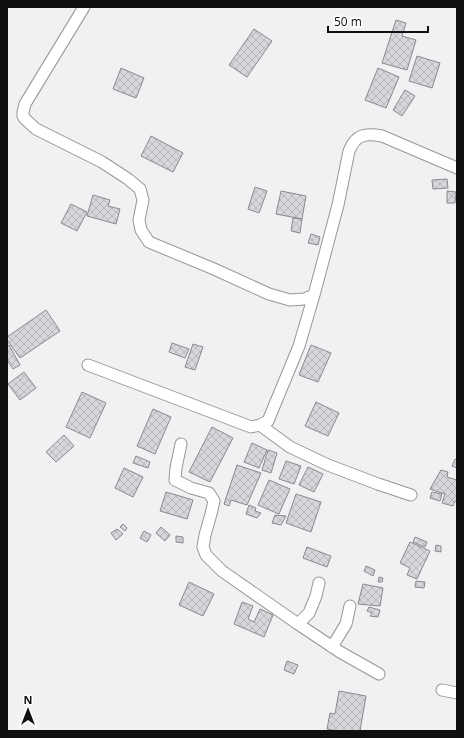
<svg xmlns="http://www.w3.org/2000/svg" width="464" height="738" viewBox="0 0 464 738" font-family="'Open Sans',sans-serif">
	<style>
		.building { fill: url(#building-cross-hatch); stroke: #888a8c }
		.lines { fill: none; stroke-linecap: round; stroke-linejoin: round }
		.minor-casing { stroke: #979699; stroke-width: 13 }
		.minor { stroke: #fff; stroke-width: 11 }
	</style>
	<defs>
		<pattern id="building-cross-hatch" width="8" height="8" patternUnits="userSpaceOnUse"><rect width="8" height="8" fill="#d5d7da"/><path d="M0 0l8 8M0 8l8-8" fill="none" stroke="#b6b8ba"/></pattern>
	</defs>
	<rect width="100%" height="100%" fill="#f1f0f3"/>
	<path class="building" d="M396,20L406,23L402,36L416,40L407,70L382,63Z
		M254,29L272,41L247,77L229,65Z
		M417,56L440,63L432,88L409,81Z
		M121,68L144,78L136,98L113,89Z
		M378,68L399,77L386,108L365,100Z
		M405,90L415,96L402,116L393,110Z
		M151,136L183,153L173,172L141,156Z
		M447,179L448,188L433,189L432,180Z
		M255,187L267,191L259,213L248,209Z
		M281,191L306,196L302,219L276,214Z
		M447,191L456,192L455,203H447Z
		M93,195L110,200L108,206L120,209L116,224L87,216Z
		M71,204L87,212L77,231L61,223Z
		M293,218L302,219L300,233L291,231Z
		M311,234L320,237L318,245L308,243Z
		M46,310L60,331L20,358L7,340V337Z
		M172,343L189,349L185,358L169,352Z
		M193,344L203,347L195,370L185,367Z
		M9,345L20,365L13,369L7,360V347Z
		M311,345L331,353L318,382L299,375Z
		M24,372L36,388L20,400L8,384Z
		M82,392L106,403L90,438L66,427Z
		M316,402L339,413L328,436L305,426Z
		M153,409L171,417L155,454L137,446Z
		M212,427L233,438L210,482L189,472Z
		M64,435L74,446L56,462L46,452Z
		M252,443L267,450L259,468L244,462Z
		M268,450L277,453L271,473L262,470Z
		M136,456L150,462L148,468L133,463Z
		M455,459L457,460V468L452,466Z
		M286,461L301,466L294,484L279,479Z
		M237,465L261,473L247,505L231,500L229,506L224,504Z
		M308,467L323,474L314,492L299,485Z
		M124,468L143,477L133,497L115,488Z
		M441,470L448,472L447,477L457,480V502L455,501L453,506L442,503L445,494L430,489Z
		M269,480L290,489L279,514L258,505Z
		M166,492L193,500L187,519L160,511Z
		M432,492L442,494L440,501L430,498Z
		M296,494L321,502L311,532L286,523Z
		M249,505L256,508L255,511L261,513L257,518L246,514Z
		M275,515L286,516L281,525L272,523Z
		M123,524L127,528L125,531L120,527Z
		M161,527L170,535L165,541L156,533Z
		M117,529L123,534L116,540L111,533Z
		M144,531L151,535L147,542L140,538Z
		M176,536L183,537V543L176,542Z
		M415,537L427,542L425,547L413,542Z
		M410,542L430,551L417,579L407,575L410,568L400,563Z
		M436,545L441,546V552L435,551Z
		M307,547L331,556L327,567L303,558Z
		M366,566L375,570L373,576L364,571Z
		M379,577L383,578L382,582H378Z
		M416,581L425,582L424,588L415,587Z
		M189,582L214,594L203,616L179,605Z
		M363,584L383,588L380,606L358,604Z
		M242,602L253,606L248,619L254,622L260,609L273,615L264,637L234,624Z
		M369,607L380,610L378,617L370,616L372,613L367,611Z
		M287,661L298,665L294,674L284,670Z
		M339,691L366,696L360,731H338L327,729L330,713L335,714Z"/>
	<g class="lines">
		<g class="minor-casing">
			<path id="minor" d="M84,7L25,104L23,112V116L25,119L36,129L102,162L128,179L140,189L143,200L139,220L141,230L149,242L214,269L269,294L290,300L304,299L314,295
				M88,365L251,427L260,425L268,421L299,346L314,295L338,205L349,151C356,134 365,133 382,136L457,168
				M260,425L290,447L328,465L378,484L411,495
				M181,444L176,468L175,480L191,488L209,493L214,501L211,514L205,535L203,547L206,555L222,571L298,624L309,613L316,596L319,583
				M298,624L340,652L379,674
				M332,647L346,624L350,606
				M442,690L457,693"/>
		</g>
		<use href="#minor" class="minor"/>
	</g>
	<rect width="464" height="738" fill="none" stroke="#101011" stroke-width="16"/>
	<g transform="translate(28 710)" stroke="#ffffff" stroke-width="3" paint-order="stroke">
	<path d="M0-3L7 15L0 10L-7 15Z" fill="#101011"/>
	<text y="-6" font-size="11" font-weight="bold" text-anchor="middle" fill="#101011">N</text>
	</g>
	<path d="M328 26v6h100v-6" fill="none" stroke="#101011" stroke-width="2"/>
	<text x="334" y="26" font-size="12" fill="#101011" stroke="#ffffff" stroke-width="3" paint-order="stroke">50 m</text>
</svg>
